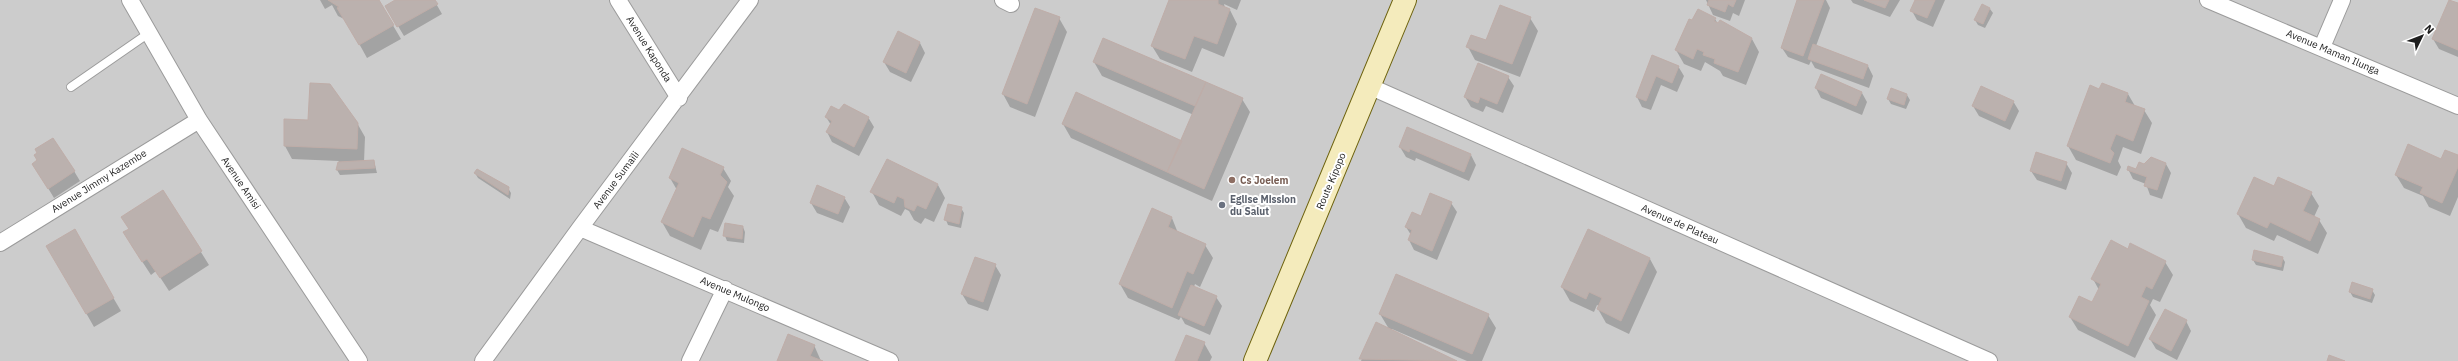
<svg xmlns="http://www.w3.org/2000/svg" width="2458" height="361" viewBox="0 0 2458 361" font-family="'IBM Plex Sans',sans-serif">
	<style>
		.religious { fill: #ccc }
		.shadow { fill: #0003 }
		.building { fill: #bbb1ae; stroke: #bfada8 }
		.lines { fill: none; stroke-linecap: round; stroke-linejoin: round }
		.lane-casing { stroke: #9b9b9b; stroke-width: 10 }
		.street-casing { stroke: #9b9b9b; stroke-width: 18 }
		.secondary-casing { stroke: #6d620d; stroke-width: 24 }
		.lane { stroke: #fff; stroke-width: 8 }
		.street { stroke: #fff; stroke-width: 16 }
		.secondary { stroke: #f4ebbc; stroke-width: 22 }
		.education-dot { fill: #8d6e63; stroke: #fff; stroke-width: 1.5 }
		.worship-dot { fill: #6b7280; stroke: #fff; stroke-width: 1.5 }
		.labels { text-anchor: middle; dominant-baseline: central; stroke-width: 4; stroke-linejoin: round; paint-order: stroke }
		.street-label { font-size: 10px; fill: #1e1e1e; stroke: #fff }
		.education-label { font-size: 10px; font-weight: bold; fill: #785e54; stroke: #fff; text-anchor: start }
		.worship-label { font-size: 10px; font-weight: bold; fill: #5b616d; stroke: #fff; text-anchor: start }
	</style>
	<rect width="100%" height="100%" fill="#eee9e5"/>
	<path class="religious" d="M0,0H2458V361H0Z"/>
	<path class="shadow" d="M320,0H378L401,39L367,58L346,20L338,16L332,5L325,9Z
		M397,0H434L442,14L404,36L386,6Z
		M1170,0H1241L1237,10L1224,4L1225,8L1230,10L1237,24L1224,57L1202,48L1192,72L1160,59L1152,46Z
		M1706,0H1745L1739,16L1733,13L1730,21L1713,15Z
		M1798,0H1826L1830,8L1816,46L1868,66L1873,76L1869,88L1815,68L1811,61L1809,65L1788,57L1782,48Z
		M1851,0H1900L1890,17L1853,3Z
		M1917,0H1945L1933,27L1917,20L1912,11Z
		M2458,4V57L2439,49L2433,39Z
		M1982,5L1990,9L1993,13L1985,28L1978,25L1975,20Z
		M1059,18L1067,32L1035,117L1010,107L1003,94Z
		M1530,18L1538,31L1520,77L1475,60L1468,47L1487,42Z
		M1715,19L1718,24L1752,39L1759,52L1746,85L1723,76L1720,71L1705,62L1701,71L1684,64L1676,50Z
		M898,32L920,43L925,53L911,82L890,72L884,62Z
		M1104,39L1242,99L1250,112L1212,201L1071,138L1063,124L1182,142L1194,115L1102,76L1094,62Z
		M1653,56L1678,66L1684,76L1677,92L1661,85L1651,110L1642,107L1637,97Z
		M1821,75L1862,93L1867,102L1862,115L1821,98L1816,88Z
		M1508,77L1514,86L1503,113L1486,106L1483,112L1471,107L1465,97Z
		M2100,90L2128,94L2135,106L2144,110L2152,123L2141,154L2123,147L2118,161L2121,167L2117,176L2076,160L2068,146Z
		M1907,95L1910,100L1906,109L1891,104L1888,99Z
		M2013,101L2019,111L2010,130L1979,116L1973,106Z
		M839,111L868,117L874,127L859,156L832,142L827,132L831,125L826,117Z
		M357,123L365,137L364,162L374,161L377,173L340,175L337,170L339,161L292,159L285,146Z
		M1408,128L1471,155L1476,165L1469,181L1416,158L1415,161L1406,157L1400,147Z
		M2458,156V197L2450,216L2429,207L2423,196L2404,188L2396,175Z
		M2066,163L2072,173L2066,190L2037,180L2031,171Z
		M2166,164L2171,173L2162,199L2150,195L2146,184L2133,179L2128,169L2137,170L2144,165Z
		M723,168L731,181L728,187L734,196L718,232L710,229L701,250L670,236L662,222L677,190L670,178Z
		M74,171L80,181L54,198L39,173Z
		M475,173L508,188L511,193L510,199L478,178Z
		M938,185L945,198L934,222L925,218L921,224L914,220L909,211L905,209L901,216L879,205L872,192Z
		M2274,187L2311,193L2319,206L2314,217L2319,220L2327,233L2318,254L2277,235L2274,241L2246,228L2238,214Z
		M163,191L209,265L169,291L156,271L151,275L132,246L130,230Z
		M844,197L850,207L843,223L817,213L811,203Z
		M1451,203L1457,212L1437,260L1414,250L1409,240L1411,235L1406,227Z
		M961,208L964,213L961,228L948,225L946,220Z
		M1172,218L1178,233L1205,245L1213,258L1200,287L1195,284L1194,287L1216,297L1222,306L1210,335L1185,324L1181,317L1179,320L1128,298L1120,284Z
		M743,227L745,232L744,243L727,241L725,236Z
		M74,231L121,311L94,327L48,246Z
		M2128,250L2165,262L2173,275L2160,302L2153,299L2150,305L2156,315L2135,358L2078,330L2070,317L2092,304L2099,290L2093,279Z
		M2282,257L2285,262L2283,271L2256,265L2253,260Z
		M1650,259L1657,272L1629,334L1606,323L1598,309L1599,306L1597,305L1594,312L1570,301L1562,287Z
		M995,265L1001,275L988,311L968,304L962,294Z
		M2372,290L2375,295L2372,303L2353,297L2350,292Z
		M1380,314L1488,315L1496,328L1482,361H1467L1392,329L1391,330L1454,361H1361L1377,323L1389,329Z
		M2186,321L2191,331L2177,360L2156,349L2150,339Z
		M1204,343L1212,357L1210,361H1176Z
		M814,345L821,361H778Z"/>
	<path class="building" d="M328,0H379L394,25L359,45L337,8L339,7Z
		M395,0H435L438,4L397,27L385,6Z
		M1169,0H1218V4L1230,9L1217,44L1194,36L1185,59L1151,46Z
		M1709,0H1736L1733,7L1728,4L1725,12L1707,5Z
		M1797,0H1824L1803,56L1781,48Z
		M1864,0H1889L1885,8Z
		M1915,0H1935L1927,18L1910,11Z
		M2449,0L2458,3V50L2432,39Z
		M1982,4L1990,8L1983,24L1974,20Z
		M1500,5L1531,17L1512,64L1466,47L1471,35L1486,40Z
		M1035,8L1060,17L1027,104L1002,94Z
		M1698,9L1716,18L1714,21L1718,23L1720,20L1752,38L1738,72L1714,63L1715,59L1703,55L1704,52L1697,49L1693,59L1675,50L1689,19L1692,20Z
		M898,31L920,42L906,73L883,62Z
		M1103,38L1206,82L1195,106L1093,62Z
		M1813,44L1868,65L1863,79L1808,59Z
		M1652,55L1679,66L1672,83L1656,76L1646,101L1636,97Z
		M1478,63L1509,76L1497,104L1480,97L1478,103L1464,97Z
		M1821,74L1862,92L1856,106L1815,88Z
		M1206,82L1243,98L1204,189L1167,172Z
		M310,83L330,84L358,123L357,149L284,146V119L308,120Z
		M2102,83L2128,93L2125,102L2145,109L2133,141L2116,134L2110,149L2114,153L2110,163L2067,146L2090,85L2099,89Z
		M1981,86L2014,101L2005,121L1972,106Z
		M1891,88L1907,94L1904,105L1887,99Z
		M1076,92L1182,141L1167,172L1062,124Z
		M844,104L869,117L854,147L826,132L832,121L825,117L831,106L839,110Z
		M1407,127L1471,154L1464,172L1410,149L1409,152L1399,147Z
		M53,138L75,171L48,189L32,164L37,160L34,155L37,153L35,149Z
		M2408,144L2441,159L2445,150L2458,155V167L2442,203L2420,193L2423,187L2395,175Z
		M682,148L724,167L720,175L727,182L710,219L702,216L693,237L661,222L679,183L669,178Z
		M2036,152L2067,162L2061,181L2030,171Z
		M2151,157L2166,163L2157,190L2144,186L2147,177L2127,170L2128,166L2136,169L2139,162L2144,164Z
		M887,159L938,184L926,209L917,205L914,211L905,207L904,199L897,196L894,203L870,192Z
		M374,160L375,168L336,170L338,162Z
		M477,169L509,187L508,195L474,173Z
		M2254,177L2274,186L2278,177L2312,192L2303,211L2320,219L2310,241L2270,222L2267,228L2237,214Z
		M817,185L845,197L838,214L810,203Z
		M163,190L202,251L160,278L147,259L142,262L123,232L129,229L121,217Z
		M1430,193L1452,202L1432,251L1408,240L1412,230L1405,227L1412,212L1421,216Z
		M948,204L962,207L959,224L944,220Z
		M1152,208L1172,217L1168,227L1206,244L1193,274L1187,271L1172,308L1119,284Z
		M725,223L743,226L742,239L723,236Z
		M75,229L114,298L86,314L46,246Z
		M1588,229L1650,258L1621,321L1597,309L1602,298L1589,292L1586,299L1561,287Z
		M2111,240L2128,249L2130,243L2166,261L2152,289L2146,286L2141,297L2149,301L2128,346L2069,317L2079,296L2092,302L2101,284L2091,279Z
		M2254,250L2283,257L2281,267L2252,260Z
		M975,257L996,264L983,302L961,294Z
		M1396,274L1489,314L1472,354L1379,314Z
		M2352,282L2373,289L2370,299L2349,292Z
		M1191,285L1217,296L1204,326L1178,315Z
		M2165,309L2187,320L2171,351L2149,339Z
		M1376,322L1457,361L1359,359Z
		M788,334L815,345L810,356L823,361H777Z
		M1186,335L1205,342L1197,361H1175Z
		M2329,355L2345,361H2327Z"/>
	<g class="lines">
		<g class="lane-casing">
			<path id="lane" d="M71,87L149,33"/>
		</g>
		<g class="street-casing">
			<path id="street" d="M130,0L199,120L359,361
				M618,0L679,98
				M1003,0L1011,4
				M2208,0L2458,106
				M2322,47L2342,0
				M1371,87L1989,361
				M580,228L890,361
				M0,243L199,120
				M483,361L580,228L750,0
				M690,361L725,289"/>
		</g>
		<g class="secondary-casing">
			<path id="secondary" d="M1255,361L1405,0"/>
		</g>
		<use href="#lane" class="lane"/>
		<use href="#street" class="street"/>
		<use href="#secondary" class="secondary"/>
	</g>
	<circle class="education-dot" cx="1232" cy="180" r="4"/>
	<circle class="worship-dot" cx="1222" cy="205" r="4"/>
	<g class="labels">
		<g class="street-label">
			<text transform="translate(649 49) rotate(58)">Avenue Kaponda</text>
			<text transform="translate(2333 52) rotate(23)">Avenue Maman Ilunga</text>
			<text transform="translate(616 180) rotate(-53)">Avenue Sumaïli</text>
			<text transform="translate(99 181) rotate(-32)">Avenue Jimmy Kazembe</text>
			<text transform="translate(1331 181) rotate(-67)">Route Kipopo</text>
			<text transform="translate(241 183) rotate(56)">Avenue Amisi</text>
			<text transform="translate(1680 224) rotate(24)">Avenue de Plateau</text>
			<text transform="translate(735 294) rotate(23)">Avenue Mulongo</text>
		</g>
		<g class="education-label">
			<text x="1240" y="180">Cs Joelem</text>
		</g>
		<g class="worship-label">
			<text x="1230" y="199">Eglise Mission<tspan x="1230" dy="12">du Salut</tspan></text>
		</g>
	</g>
	<g transform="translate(2422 36) rotate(47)" stroke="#ffffff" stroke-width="3" paint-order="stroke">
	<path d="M0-3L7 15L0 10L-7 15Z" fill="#1e1e1e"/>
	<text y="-6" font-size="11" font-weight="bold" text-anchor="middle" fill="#1e1e1e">N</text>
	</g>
</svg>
